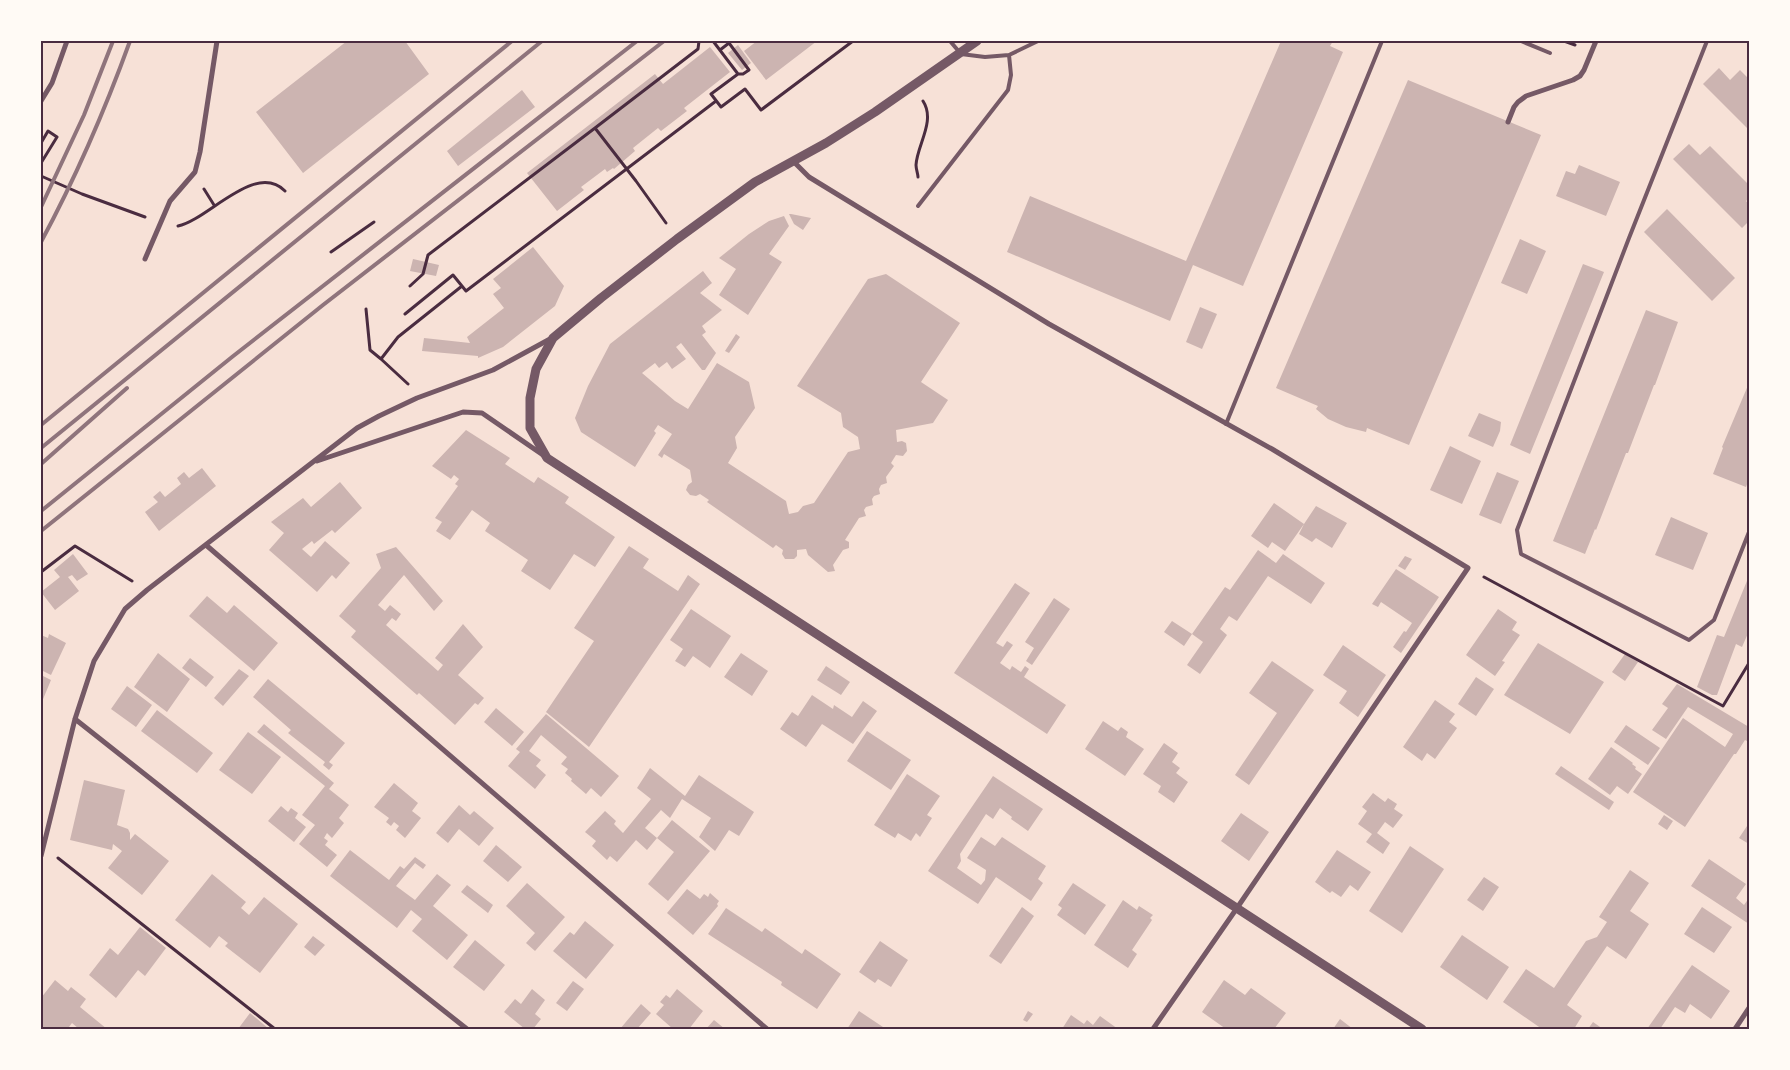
<svg xmlns="http://www.w3.org/2000/svg" width="1790" height="1070" viewBox="0 0 1790 1070" font-family="Roboto,sans-serif">
	<style>
		.building { fill: #ccb4b1 }
		.lines { fill: none; stroke-linecap: round; stroke-linejoin: round }
		.path { stroke: #4a2c40; stroke-width: 3 }
		.service { stroke: #755966; stroke-width: 4 }
		.minor { stroke: #755966; stroke-width: 5 }
		.tertiary { stroke: #755966; stroke-width: 9 }
		.rail { stroke: #8f747c; stroke-width: 4 }
		.neatline { fill: none; stroke: #4a2c40; stroke-width: 2 }
	</style>
	<rect width="100%" height="100%" fill="#f7e1d7"/>
	<path class="building" d="M347,41H405L429,74L303,173L256,112Z
		M757,41H817L766,80L744,51Z
		M1281,41H1333L1330,46L1343,52L1243,286L1193,265L1170,321L1007,252L1030,196L1186,261Z
		M738,45L751,63L742,70L728,53Z
		M710,47L730,72L684,108L687,111L661,131L658,128L633,148L635,151L614,169L613,168L607,172L605,169L581,187L584,190L557,211L527,173L655,74L663,84Z
		M1719,68L1730,80L1740,70L1749,79V130L1703,84Z
		M1408,80L1541,135L1409,445L1367,428L1366,432L1346,427L1328,419L1316,409L1318,406L1276,388Z
		M522,90L535,107L458,166L447,151Z
		M1689,144L1700,155L1710,146L1749,185V198L1746,201L1749,204V221L1742,228L1673,159Z
		M1579,165L1620,182L1606,216L1556,196L1566,171L1575,174Z
		M1667,209L1735,278L1712,301L1644,232Z
		M789,214H791L811,218L803,230L794,224Z
		M784,216L789,226L769,254L782,262L748,315L719,295L736,269L719,258L749,234L769,221Z
		M1520,239L1546,251L1527,294L1501,283Z
		M533,247L564,286L555,306L503,347L478,358V356L422,351L424,338L470,343L467,337L504,308L493,294L501,288L493,279Z
		M413,259L439,265L436,276L410,271Z
		M1583,264L1604,272L1530,454L1510,445Z
		M703,271L712,283L700,293L722,310L702,326L706,332L702,335L716,353L705,370H702L681,343L676,347L686,359L672,369L667,362L659,368L655,363L642,373L675,401L688,409L717,363L749,382L755,408L735,437L737,448L728,463L786,501L789,514L798,512L803,506L814,503L848,452L860,449L858,437L843,427L841,413L797,386L868,279L886,274L960,323L921,382L948,400L933,423L896,430L897,442L902,441L906,443L907,451L903,456L896,455L891,463L894,466L886,477L887,483L881,485L879,489L880,494L874,496L872,499L873,505L866,507L864,510L866,516L859,518L845,540L849,542V548L843,550L833,565L835,571L828,572L808,555L806,549L797,550V556L794,559H785L782,554L783,550L776,545L773,548L707,502L709,500L700,494L696,496L690,495L686,490L688,485L692,482L690,470L664,454L662,458L658,455L672,434L658,425L654,431L656,433L635,467L581,432L575,418L588,386L610,344Z
		M1200,307L1217,314L1202,349L1186,342Z
		M1646,310L1678,322L1655,385H1654L1628,453H1626L1596,530L1595,529L1585,554L1553,541Z
		M736,334L740,337L729,353L725,351Z
		M1749,383V479L1746,487L1713,474L1723,448L1722,447Z
		M1479,413L1501,422L1500,431L1493,447L1468,436Z
		M466,430L510,458L505,464L534,483L538,477L569,497L565,503L615,537L595,567L574,554L550,590L521,571L528,560L485,531L490,523L472,510L450,540L436,531L442,522L435,518L458,486L455,484L459,479L454,475L451,479L432,466Z
		M1450,446L1481,461L1462,504L1430,490Z
		M202,468L216,486L159,531L145,512L158,502L153,497L160,491L165,497L181,484L177,478L184,472L189,478Z
		M1497,472L1519,481L1501,524L1479,515Z
		M340,482L362,508L335,533L332,530L314,544L312,541L302,549L311,557L325,541L350,563L336,579L332,575L317,592L269,550L284,533L271,522L303,498L311,507Z
		M1274,503L1304,524L1285,551L1272,542L1268,548L1251,536Z
		M1316,506L1347,523L1332,548L1316,538L1312,542L1299,534L1304,524Z
		M1671,517L1708,533L1693,570L1655,555Z
		M629,546L649,559L643,568L678,591L688,575L700,584L589,747L546,712L594,641L574,628Z
		M396,547L443,601L434,611L404,575L378,605L385,611L390,605L401,614L396,621L392,618L386,625L438,671L443,665L435,658L463,624L483,647L458,675L484,698L478,705L475,703L455,725L419,693L417,695L351,637L356,631L339,616L381,568L376,554Z
		M1258,550L1276,563L1283,554L1325,583L1311,604L1268,576L1237,621L1229,616L1220,629L1227,635L1200,674L1187,665L1203,642L1192,634L1184,646L1164,632L1172,621L1192,634L1225,587L1230,590Z
		M73,554L88,574L77,581L72,575L68,577L79,591L55,610L41,592L60,577L54,570Z
		M1405,556L1412,559L1405,570L1398,566Z
		M1396,569L1439,597L1401,653L1393,647L1404,631L1406,632L1412,623L1381,602L1378,607L1372,604Z
		M1749,576V631L1742,647L1736,644L1717,695H1712L1697,687L1717,635L1724,637Z
		M1015,583L1030,593L996,643L1003,647L1007,641L1013,645L1000,663L1010,670L1012,666L1021,672L1025,666L1029,669L1024,677L1066,705L1047,734L954,673Z
		M207,596L227,613L234,605L278,643L254,671L189,616Z
		M1054,598L1070,609L1032,665L1026,661L1034,648L1025,642Z
		M691,609L731,636L710,668L693,656L685,667L675,661L683,649L670,640Z
		M1498,609L1517,622L1512,630L1520,635L1502,661L1505,662L1495,676L1466,655Z
		M49,634L66,643L51,675L41,670V635L48,638Z
		M1538,643L1604,682L1570,734L1504,695Z
		M1343,645L1386,675L1358,717L1339,703L1347,691L1323,675Z
		M158,653L190,679L167,712L134,687Z
		M741,653L768,671L752,696L724,677Z
		M1625,654L1638,662L1625,681L1612,672Z
		M190,658L214,677L206,687L182,668Z
		M1272,661L1314,690L1249,785L1235,775L1277,713L1249,693Z
		M826,666L850,682L841,695L817,680Z
		M239,669L249,676L223,706L214,698Z
		M41,675L51,680L41,704Z
		M1476,677L1494,689L1476,716L1458,704Z
		M268,679L345,743L329,762L333,765L329,770L323,765L325,762L288,733L291,730L253,697Z
		M1677,684L1749,727V742L1745,740L1736,754H1734L1685,827L1633,792L1683,718L1725,747L1733,734L1688,707L1666,739L1652,730L1668,708L1662,704Z
		M127,686L152,705L136,727L111,709Z
		M812,695L833,709L834,705L852,717L863,701L877,711L853,744L822,724L806,747L780,729L792,712L798,716Z
		M1435,700L1455,714L1449,722L1457,728L1435,759L1427,753L1422,761L1403,747Z
		M496,708L524,732L512,746L484,722Z
		M157,710L213,753L197,773L141,731Z
		M546,714L619,776L601,797L591,788L586,794L571,781L572,779L565,773L568,769L561,764L567,757L541,735L529,751L541,760L536,766L546,775L535,789L508,766L520,752L516,749Z
		M1103,721L1118,731L1121,727L1128,732L1126,737L1144,749L1125,776L1085,749Z
		M264,724L334,783L329,789L349,805L339,818L344,823L332,838L327,833L324,838L328,841L325,845L337,855L327,867L299,844L315,825L302,815L325,786L257,732Z
		M1626,725L1660,748L1648,765L1614,742Z
		M867,731L911,760L891,790L847,761Z
		M248,732L281,757L252,794L219,770Z
		M1164,743L1178,753L1172,762L1180,768L1176,773L1188,782L1174,803L1158,792L1161,786L1143,774Z
		M1611,747L1633,763L1632,764L1636,767L1635,769L1642,774L1628,794L1617,786L1610,795L1588,779Z
		M1561,766L1614,802L1609,810L1555,774Z
		M650,768L685,796L699,775L754,812L739,836L729,830L715,851L699,837L711,818L682,799L670,818L661,810L645,828L657,838L647,850L636,840L617,862L610,856L607,860L592,846L596,841L585,832L605,811L616,821L614,824L623,833L651,799L637,788Z
		M907,774L940,796L927,815L932,818L920,837L916,833L911,841L898,833L895,838L874,825Z
		M993,776L1043,809L1028,831L1011,819L1012,817L1000,808L993,819L986,814L960,854L961,861L957,868L981,885L985,880L986,870L967,858L981,837L995,846L1002,837L1046,866L1038,879L1043,883L1031,901L996,877L978,904L928,871Z
		M84,780L125,790L117,825L128,829L130,833V840L135,834L169,861L142,895L108,868L122,851L113,844L112,850L70,840Z
		M394,783L418,803L412,811L421,818L405,838L396,830L399,826L394,822L391,826L386,822L389,818L374,807Z
		M1373,793L1385,802L1388,798L1397,804L1394,809L1403,815L1393,828L1385,822L1377,833L1390,843L1383,854L1366,842L1372,834L1358,824L1367,811L1362,807Z
		M459,805L470,815L474,811L494,828L479,846L459,829L448,843L436,833Z
		M281,806L288,812L291,808L298,813L295,818L306,827L294,842L268,821Z
		M1241,813L1269,832L1249,861L1221,841Z
		M1664,815L1673,821L1667,830L1658,824Z
		M672,820L710,851L668,901L648,884L674,852L657,838Z
		M1749,823V844L1739,838Z
		M496,845L522,867L508,882L483,861Z
		M1410,846L1444,869L1402,933L1369,911Z
		M350,850L389,880L400,866L404,869L415,857L426,865L423,869L415,863L396,886L415,900L437,874L451,885L433,906L468,935L447,960L412,931L422,919L411,910L397,928L330,876Z
		M1337,850L1371,872L1358,891L1350,885L1341,897L1332,891L1330,893L1315,882Z
		M1709,859L1746,884L1736,898L1744,905L1749,898V924L1691,886Z
		M1630,870L1649,883L1630,911L1649,924L1626,959L1607,946L1567,1005L1582,1016L1574,1029H1542L1503,1002L1526,969L1554,988L1586,941L1597,937L1607,922L1599,917Z
		M212,874L246,902L241,908L249,915L264,897L298,924L260,973L225,946L228,943L219,936L210,948L175,920Z
		M1484,877L1499,887L1483,911L1467,900Z
		M527,883L565,917L535,951L526,943L535,933L506,906Z
		M1073,883L1106,905L1085,935L1057,915L1062,908L1058,905Z
		M467,885L493,905L488,913L461,892Z
		M687,889L700,899L704,894L708,897L710,893L719,901L717,904L718,906L693,935L667,913Z
		M1123,900L1137,910L1139,906L1153,915L1150,918L1152,920L1132,950L1137,954L1128,968L1094,945Z
		M1022,907L1034,916L1001,964L989,956Z
		M1702,907L1732,927L1714,953L1684,934Z
		M726,908L762,932L765,928L802,954L805,949L841,974L817,1009L781,985L782,982L708,934Z
		M585,921L614,945L586,979L553,951L570,932L574,935Z
		M140,927L166,948L145,976L138,970L116,998L89,975L110,948L118,955Z
		M1462,935L1509,967L1487,1000L1440,967Z
		M313,936L325,945L315,956L304,947Z
		M475,940L505,965L484,991L453,967Z
		M880,941L908,960L891,987L878,979L875,983L859,972Z
		M1692,965L1730,991L1711,1019L1690,1004L1685,1013L1675,1007L1660,1029H1647Z
		M55,980L68,991L71,987L86,999L80,1007L107,1029H79L72,1023L69,1027L71,1029H41V1004L43,1001L41,998Z
		M1224,980L1245,995L1251,988L1286,1013L1274,1029H1226L1202,1012Z
		M573,981L584,989L567,1011L556,1003Z
		M532,989L545,1000L535,1014L541,1019L533,1029H525L504,1012L515,999L521,1004Z
		M677,989L703,1011L689,1029H673L656,1014L664,1005L660,1002L666,995L670,998Z
		M641,1004L651,1013L637,1029H620Z
		M859,1011L886,1029H847Z
		M1028,1011L1033,1014L1027,1022L1023,1020Z
		M250,1013L269,1029H238Z
		M1071,1015L1084,1024L1087,1020L1093,1025L1100,1016L1118,1029H1062Z
		M1340,1019L1353,1029H1333Z
		M714,1020L725,1029H706Z
		M1593,1022L1603,1029H1588Z"/>
	<g class="lines">
		<path class="path" d="M713,41L738,74L711,94L721,107L745,89L761,110L853,41
			M1564,41L1575,45
			M720,50L729,43L749,70L743,74H738
			M41,143L48,131L57,137L41,163
			M41,176L82,194L145,217
			M918,177C918,174 916,169 916,165C917,145 936,121 923,101
			M204,189L214,205
			M666,223L636,181L595,128L698,49L699,41
			M178,226C208,220 255,161 285,191
			M331,252L374,222
			M410,286L423,274L428,255L595,128
			M366,309L370,350L381,359L408,384
			M405,314L453,275L466,291L716,101
			M381,359L398,337L462,286
			M41,572L75,546L132,581
			M1484,577L1723,706L1749,663
			M58,858L275,1029"/>
		<path class="service" d="M950,41L961,54L985,57L1009,55L1038,41
			M1521,41L1550,53
			M1707,41L1629,238L1517,530L1521,554L1689,640L1714,620L1749,532
			M918,206L1008,90L1011,75L1009,55
			M1226,424L1382,41"/>
		<path class="minor" d="M41,101L52,83L67,41
			M1508,122L1514,107L1518,102L1526,96L1573,80L1580,76L1584,70L1596,41
			M793,161L809,177L1049,324L1272,449L1468,568L1237,908L1153,1029
			M145,259L170,201L195,172L200,152L217,41
			M317,461L463,412L482,413L543,455
			M206,545L767,1029
			M75,719L467,1029
			M41,856L75,719L94,661L125,609L147,590L357,428L379,416L417,398L493,370L550,339
			M1735,1029L1749,1008"/>
		<path class="tertiary" d="M977,41L875,112L826,143L755,182L677,239L601,298L553,338L536,369L530,398V428L547,458L1422,1029"/>
		<path class="rail" d="M41,207L84,115L113,41
			M41,242C76,177 105,110 130,41
			M41,425L512,41
			M41,448L542,41
			M41,464L127,388
			M41,511L232,357L637,41
			M41,531L323,305L664,41"/>
	</g>
	<rect width="1790" height="1070" fill="none" stroke="#fffaf5" stroke-width="85"/>
	<rect x="42" y="42" width="1706" height="986" class="neatline"/>
</svg>
